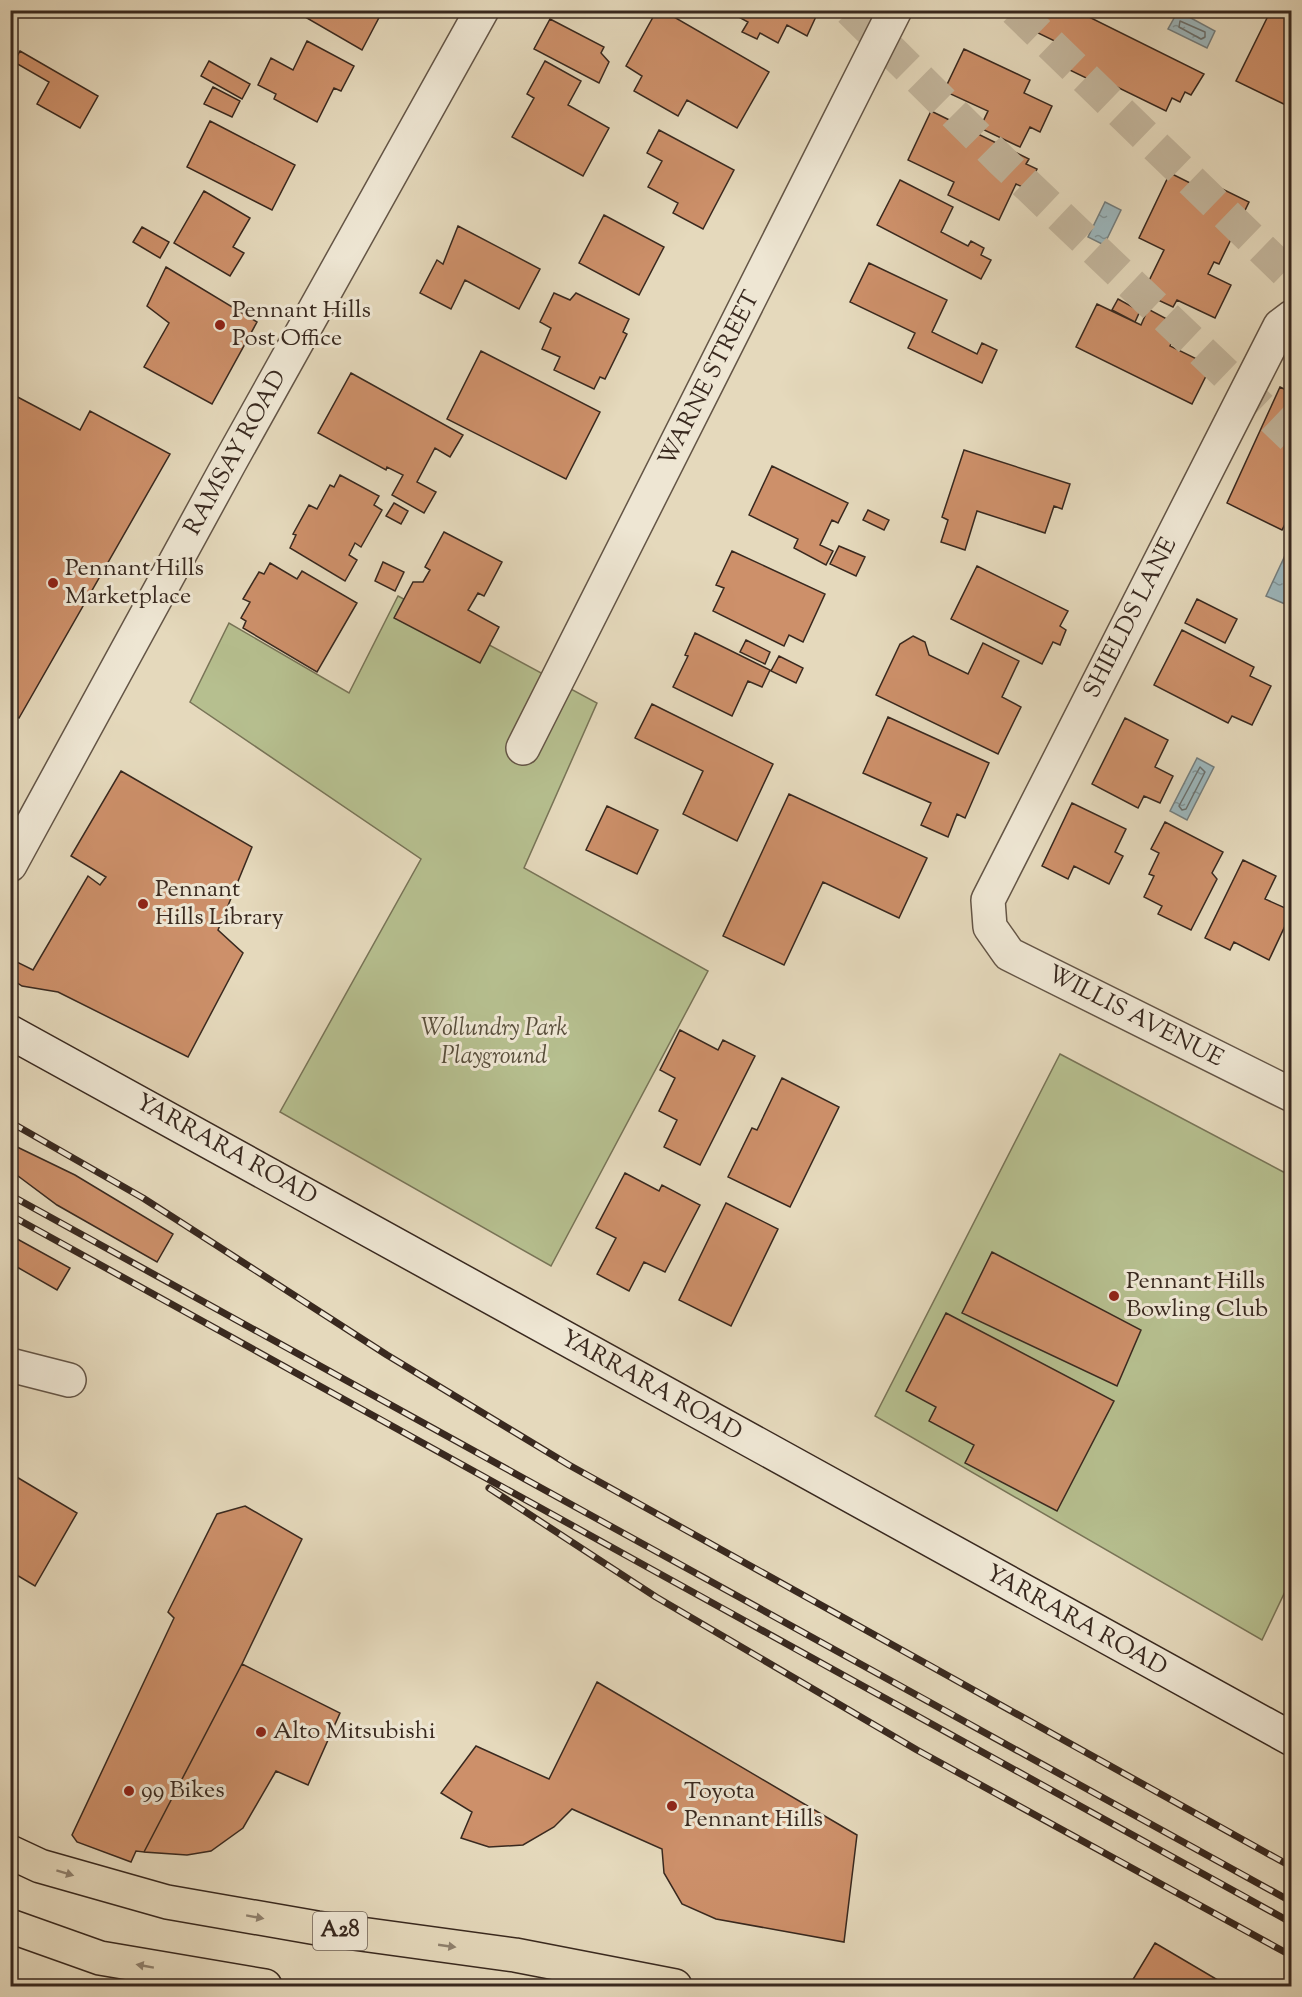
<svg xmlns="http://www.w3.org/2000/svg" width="1302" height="1997" viewBox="0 0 1302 1997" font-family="'Sorts Mill Goudy',serif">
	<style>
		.park { fill: #b6bf8f; stroke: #787457; stroke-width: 1.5 }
		.water { fill: url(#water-ripples); stroke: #747e7e; stroke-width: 1.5 }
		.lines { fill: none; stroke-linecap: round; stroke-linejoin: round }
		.shore { stroke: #6a706e; stroke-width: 1.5 }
		.building { fill: #cd906a; stroke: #39291f; stroke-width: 1.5 }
		.motorway-tunnel { stroke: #c3b69d; stroke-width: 33; stroke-dasharray: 33 16; stroke-linecap: butt }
		.minor-casing { stroke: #645546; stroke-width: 36 }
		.secondary-casing { stroke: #39291f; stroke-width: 36 }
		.trunk-casing { stroke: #39291f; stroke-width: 36 }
		.minor { stroke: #eee6d3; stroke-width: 33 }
		.secondary { stroke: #eee6d3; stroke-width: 33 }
		.trunk { stroke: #e5d9bc; stroke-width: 33 }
		.rail-casing { stroke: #39291f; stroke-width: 7 }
		.rail { stroke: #eee6d3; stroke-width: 4.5; stroke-dasharray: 14; stroke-linecap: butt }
		.oneway { fill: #8f816e }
		.poi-dot { fill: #8f2418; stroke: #eee6d3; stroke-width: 2 }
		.labels { text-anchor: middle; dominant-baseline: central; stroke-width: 6; stroke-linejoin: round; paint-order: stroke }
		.shield { fill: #eee6d3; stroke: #6f6255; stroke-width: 1.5 }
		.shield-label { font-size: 22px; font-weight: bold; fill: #39291f }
		.poi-label { font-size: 24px; fill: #39291f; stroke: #eee6d3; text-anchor: start }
		.street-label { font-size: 24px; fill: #39291f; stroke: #eee6d3 }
		.park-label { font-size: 24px; font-style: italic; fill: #584e3b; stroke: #eee6d3 }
	</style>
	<defs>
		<pattern id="water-ripples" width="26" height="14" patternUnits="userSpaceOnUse" patternTransform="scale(1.5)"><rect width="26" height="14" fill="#9cb7bd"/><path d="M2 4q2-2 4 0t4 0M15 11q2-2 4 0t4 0" fill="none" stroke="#809599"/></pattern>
	</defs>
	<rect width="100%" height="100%" fill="#e5d9bc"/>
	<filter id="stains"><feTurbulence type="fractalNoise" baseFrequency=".00333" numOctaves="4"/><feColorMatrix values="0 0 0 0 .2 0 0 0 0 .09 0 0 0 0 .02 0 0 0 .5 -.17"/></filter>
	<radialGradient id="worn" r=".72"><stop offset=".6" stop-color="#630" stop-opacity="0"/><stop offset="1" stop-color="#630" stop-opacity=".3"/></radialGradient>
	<path class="park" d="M398,596L597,703L524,868L708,971L551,1266L280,1112L421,859L190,702L229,623L349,693Z
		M1060,1054L1291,1176V1579L1262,1640L875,1416Z"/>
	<path class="water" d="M1178,11L1215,31L1207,48L1168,29Z
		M1105,202L1121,210L1104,245L1088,237Z
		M1289,547L1291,548V590L1285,604L1266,596Z
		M1197,758L1214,767L1187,820L1170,811Z"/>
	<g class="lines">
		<path class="shore" d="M1180,21L1205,32V37L1201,39L1179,27Z
			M1200,767L1205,772L1186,809L1182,810L1179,806Z"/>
	</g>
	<path class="building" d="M293,10H383L362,50Z
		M657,10H662L769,72L737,128L687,100L678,116L634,91L642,76L626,66Z
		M726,10H819L807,36L787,25L778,43L760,33L757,39L742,32L748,22Z
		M1046,10H1075L1204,74L1191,95L1185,92L1180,102L1172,98L1166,111L1113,85L1111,90L1053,62L1061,44L1036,32Z
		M1271,10H1281L1292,16V108L1236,81Z
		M550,19L604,47L601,53L609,62L599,83L534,49Z
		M307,41L354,66L341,91L334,88L317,122L274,99L276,94L258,85L271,58L293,70Z
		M964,49L1030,80L1024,93L1052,106L1040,132L1030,127L1020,147L980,128L988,111L944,91Z
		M20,51L98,96L80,128L37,104L49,82L14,62Z
		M209,61L250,84L242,99L201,76Z
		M545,61L581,81L568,105L609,128L583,176L512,137L534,98L527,94Z
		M213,87L240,101L232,117L204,104Z
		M931,111L1029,159L1026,164L1037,169L1027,189L1016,184L999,220L948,195L954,182L908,160Z
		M210,121L295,165L272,210L187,167Z
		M659,130L734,170L703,229L673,213L678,203L648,187L662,161L647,153Z
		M1170,173L1200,188L1204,180L1249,202L1219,264L1214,262L1208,274L1231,285L1215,318L1177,300L1173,307L1143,293L1164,250L1139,238Z
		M900,180L953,207L941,232L968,246L971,241L984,248L981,255L991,260L981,279L877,225Z
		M204,191L250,218L233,247L244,253L230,276L174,243Z
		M604,215L664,247L639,295L579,263Z
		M458,226L540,269L519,309L465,280L451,309L420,293L437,260L443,264Z
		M142,227L169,242L160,258L133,242Z
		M869,263L947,300L932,332L977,354L982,343L997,350L982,383L908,348L915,333L850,302Z
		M166,267L257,322L212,404L144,367L169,323L147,306Z
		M554,293L570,300L576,293L629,319L623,332L627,334L605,379L600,377L594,389L554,370L560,357L542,349L551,328L540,322Z
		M1118,299L1140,311L1135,322L1112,310Z
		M1097,304L1141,325L1148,309L1180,326L1170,346L1211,366L1192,404L1076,347Z
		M481,351L600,412L566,479L447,419Z
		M351,373L463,435L450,457L435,448L417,482L436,492L424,513L392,495L403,475L387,467L386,470L318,433Z
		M1280,387L1292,393V510L1282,530L1227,503Z
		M10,393L80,430L90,411L170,454L19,718L10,713Z
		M964,450L1070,484L1062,509L1054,506L1045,533L977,511L965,550L941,542L948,520L942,517Z
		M772,466L848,503L838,523L832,520L820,545L833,551L826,565L794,548L798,539L749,515Z
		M340,475L379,496L374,505L382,510L361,547L355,543L349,555L357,560L345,581L290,548L296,535L293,534L309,505L317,509L330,485L334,487Z
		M394,503L408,511L401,524L386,516Z
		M868,510L889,520L884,530L863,520Z
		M444,532L502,562L484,596L478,593L468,610L499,627L480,663L394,618L413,582H423L430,570L425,567Z
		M839,546L865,557L856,576L830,564Z
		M732,551L825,594L803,642L789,635L784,646L713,611L724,588L716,585Z
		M383,562L404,572L395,591L375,581Z
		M270,563L297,579L302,571L357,603L317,672L243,628L246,621L241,618L250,602L243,599L259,572L264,574Z
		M977,566L1068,611L1060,626L1066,630L1060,645L1053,642L1042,664L951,619Z
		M1197,599L1237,619L1225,643L1185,623Z
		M1182,630L1254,667L1250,676L1271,686L1252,725L1232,716L1228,723L1154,685Z
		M695,633L770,670L762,687L748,681L732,716L673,687L688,656L685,655Z
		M913,636L925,642L929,655L968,674L983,643L1019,661L1002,697L1021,707L998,754L876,695L900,644Z
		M746,640L770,652L765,664L740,652Z
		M779,656L803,668L796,683L771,671Z
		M652,704L773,764L737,841L683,814L703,771L635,738Z
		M888,717L989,763L965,818L957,814L948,837L921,825L931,803L863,773Z
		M1125,718L1168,740L1155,767L1173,776L1160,803L1144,796L1138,808L1092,784Z
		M121,771L252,847L218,930L243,953L188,1057L58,992L22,986L10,978L13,960L33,970L88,876L100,885L106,877L71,856Z
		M789,794L927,858L899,918L823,882L784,965L723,936Z
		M1072,803L1126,829L1115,852L1123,856L1109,884L1074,866L1068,879L1042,866Z
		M607,806L658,830L637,874L586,850Z
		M1165,822L1223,852L1212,873L1217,879L1191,930L1158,914L1162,906L1144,897L1154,876L1149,874L1159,853L1151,849Z
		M1243,860L1276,876L1265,899L1292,911L1269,960L1234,942L1230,950L1205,938Z
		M680,1030L718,1050L723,1040L755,1056L700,1165L664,1147L677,1120L659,1111L675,1078L660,1070Z
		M782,1078L839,1107L790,1207L728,1177L752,1128L757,1130Z
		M13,1145L75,1175L173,1234L157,1262L57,1205L10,1170Z
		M625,1173L659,1191L662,1185L700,1205L665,1272L644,1262L629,1291L597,1274L616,1238L596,1228Z
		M726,1203L778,1229L731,1326L679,1300Z
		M10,1235L70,1268L57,1290L10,1263Z
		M992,1252L1141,1330L1117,1386L962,1313Z
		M946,1313L1114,1401L1057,1511L965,1463L974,1445L929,1421L936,1407L906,1391Z
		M10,1473L77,1513L35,1586L10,1571Z
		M245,1506L302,1539L242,1664L144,1852L136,1851L131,1862L77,1842L72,1835L174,1618L168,1612L217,1514Z
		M242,1664L340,1713L308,1785L276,1771L243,1828L211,1851L187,1855L144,1852Z
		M597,1682L857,1835L844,1942L716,1919L682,1904L664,1873L662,1849L572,1809L554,1827L523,1845L489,1847L461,1838L472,1812L441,1793L476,1746L549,1779Z
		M1155,1943L1228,1986H1129Z"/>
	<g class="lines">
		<path class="motorway-tunnel" d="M850,10L1002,161L1292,437
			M1015,10L1292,278"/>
		<g class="minor-casing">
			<path id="minor" d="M1292,317L1280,326L988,900L990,927L1009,954L1292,1095
				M523,748L895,10
				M10,865L230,462L482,10
				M10,1365L69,1380"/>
		</g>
		<g class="secondary-casing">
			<path id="secondary" d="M10,1032L1292,1739"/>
		</g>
		<g class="trunk-casing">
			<path id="trunk" d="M10,1852L40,1866L167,1902L317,1928L515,1955L675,1986
				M10,1926L100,1958L265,1986"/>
		</g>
		<use href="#minor" class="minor"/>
		<use href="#secondary" class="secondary"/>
		<use href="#trunk" class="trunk"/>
		<g class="rail-casing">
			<path id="rail" d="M10,1122L143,1198L387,1355L569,1465L1292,1867
				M10,1195L1292,1902
				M10,1215L1292,1923
				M489,1488L656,1597L917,1750L1292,1956"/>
		</g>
		<use href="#rail" class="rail"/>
	</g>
	<defs><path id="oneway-solid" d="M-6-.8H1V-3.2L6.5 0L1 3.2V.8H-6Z" transform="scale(1.5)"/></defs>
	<g class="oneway">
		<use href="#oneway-solid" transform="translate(65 1873) rotate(17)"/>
		<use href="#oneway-solid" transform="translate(255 1917) rotate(10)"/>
		<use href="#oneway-solid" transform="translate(447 1946) rotate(8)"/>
		<use href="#oneway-solid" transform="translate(145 1966) rotate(-170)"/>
	</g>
	<g class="poi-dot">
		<circle cx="220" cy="325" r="6"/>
		<circle cx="53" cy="583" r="6"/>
		<circle cx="143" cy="904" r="6"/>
		<circle cx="1114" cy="1296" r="6"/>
		<circle cx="261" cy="1732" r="6"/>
		<circle cx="129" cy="1791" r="6"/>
		<circle cx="672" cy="1806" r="6"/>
	</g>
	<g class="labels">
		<rect class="shield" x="313" y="1912" width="54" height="38" rx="4.5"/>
		<g class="shield-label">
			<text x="340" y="1931">A28</text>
		</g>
		<g class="poi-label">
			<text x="232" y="311">Pennant Hills<tspan x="232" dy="28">Post Office</tspan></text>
			<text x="65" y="569">Pennant Hills<tspan x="65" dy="28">Marketplace</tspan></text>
			<text x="155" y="890">Pennant<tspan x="155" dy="28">Hills Library</tspan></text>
			<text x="1126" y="1282">Pennant Hills<tspan x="1126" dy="28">Bowling Club</tspan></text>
			<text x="273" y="1732">Alto Mitsubishi</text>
			<text x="141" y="1791">99 Bikes</text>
			<text x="684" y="1792">Toyota<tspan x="684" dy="28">Pennant Hills</tspan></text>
		</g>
		<g class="street-label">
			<text transform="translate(710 379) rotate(-63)">WARNE STREET</text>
			<text transform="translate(236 453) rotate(-61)">RAMSAY ROAD</text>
			<text transform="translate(1131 618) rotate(-63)">SHIELDS LANE</text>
			<text transform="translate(1135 1017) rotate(27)">WILLIS AVENUE</text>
			<text transform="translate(226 1150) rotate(29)">YARRARA ROAD</text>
			<text transform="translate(651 1386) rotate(29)">YARRARA ROAD</text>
			<text transform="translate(1076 1621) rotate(29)">YARRARA ROAD</text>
		</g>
		<g class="park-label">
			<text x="494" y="1029">Wollundry Park<tspan x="494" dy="28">Playground</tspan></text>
		</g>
	</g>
	<rect width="1302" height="1997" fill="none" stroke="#e5d9bc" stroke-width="36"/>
	<rect x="12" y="12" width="1278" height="1973" fill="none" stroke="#39291f" stroke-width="3"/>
	<rect x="18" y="18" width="1266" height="1961" fill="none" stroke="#39291f" stroke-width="1.5"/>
	<rect width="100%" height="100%" filter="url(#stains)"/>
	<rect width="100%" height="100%" fill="url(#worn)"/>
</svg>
